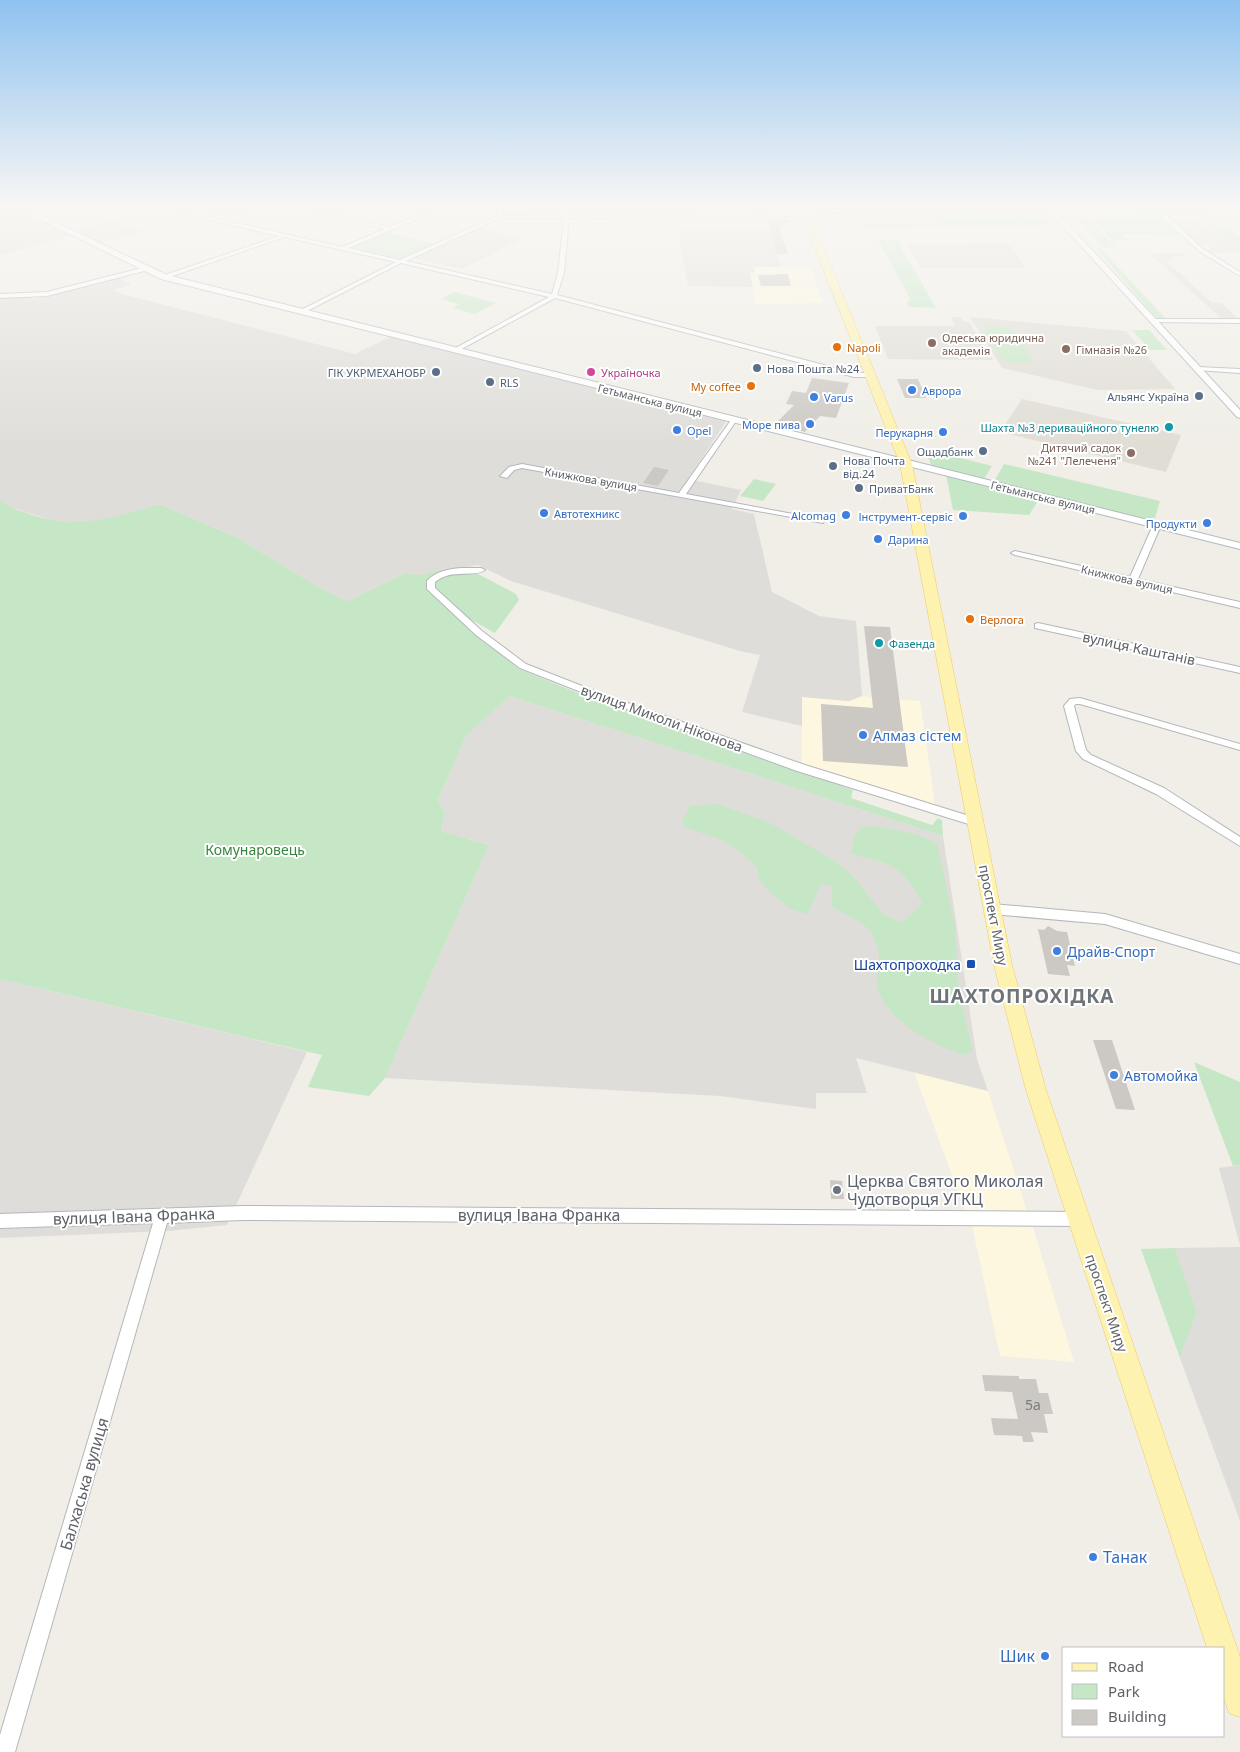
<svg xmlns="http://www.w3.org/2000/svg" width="1240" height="1752" viewBox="0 0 1240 1752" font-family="'Noto Sans',sans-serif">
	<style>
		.commercial { fill: #fdf7df }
		.industrial { fill: #dfddd9 }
		.education { fill: #e0ddd5 }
		.medical { fill: #fbe8e5 }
		.green { fill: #c5e7c5 }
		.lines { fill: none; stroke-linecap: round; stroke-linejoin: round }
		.stream { stroke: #aad7fd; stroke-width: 2 }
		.building { fill: #ccc9c4 }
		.street-casing { stroke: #b4b7bb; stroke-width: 2 }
		.secondary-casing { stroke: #b5b9be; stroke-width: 2 }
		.primary-casing { stroke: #efca62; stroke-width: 1 }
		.street { fill: #fff; fill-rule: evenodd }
		.secondary { fill: #fff; fill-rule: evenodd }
		.primary { fill: #fdf2af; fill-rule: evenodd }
		.tram { stroke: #b5b6b7; stroke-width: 1 }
		.education-dot { fill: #8d6e63; stroke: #fff; stroke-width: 2 }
		.food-dot { fill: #e8710a; stroke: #fff; stroke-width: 2 }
		.service-dot { fill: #5c6f8a; stroke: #fff; stroke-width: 2 }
		.hotel-dot { fill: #d1479c; stroke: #fff; stroke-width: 2 }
		.shop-dot { fill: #3f7fe0; stroke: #fff; stroke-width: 2 }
		.culture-dot { fill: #0f9aa8; stroke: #fff; stroke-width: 2 }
		.transit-dot { fill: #1a4fb4; stroke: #fff; stroke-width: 2 }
		.worship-dot { fill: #6b7280; stroke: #fff; stroke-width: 2 }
		.labels { text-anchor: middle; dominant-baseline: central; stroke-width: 4; stroke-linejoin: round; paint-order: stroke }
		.far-education-label { font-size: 11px; fill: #785e54; stroke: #fff; text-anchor: start }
		.far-food-label { font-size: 11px; fill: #c56008; stroke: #fff; text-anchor: start }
		.far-service-label { font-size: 11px; fill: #4e5e75; stroke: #fff; text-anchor: start }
		.far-hotel-label { font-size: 11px; fill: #b23c85; stroke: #fff; text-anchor: start }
		.far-shop-label { font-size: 11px; fill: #366cbe; stroke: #fff; text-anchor: start }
		.far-street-label { font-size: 11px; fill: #5e6267; stroke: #fff }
		.far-culture-label { font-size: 11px; fill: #0d838f; stroke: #fff; text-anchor: end }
		.street-label { font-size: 14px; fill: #5e6267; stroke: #fff }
		.shop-label { font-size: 14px; fill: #366cbe; stroke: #fff; text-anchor: start }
		.park-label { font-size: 14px; fill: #37853d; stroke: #fff }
		.transit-label { font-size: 14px; fill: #164399; stroke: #fff; text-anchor: end }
		.near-number-label { font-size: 14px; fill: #7a7c7e }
		.near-worship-label { font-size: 16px; fill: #5b616d; stroke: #fff; text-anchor: start }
		.near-street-label { font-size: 16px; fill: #5e6267; stroke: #fff }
		.near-shop-label { font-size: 16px; fill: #366cbe; stroke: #fff; text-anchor: start }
		.district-label { font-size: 19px; font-weight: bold; letter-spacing: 1px; fill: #6f7479; stroke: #fff }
	</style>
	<rect width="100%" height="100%" fill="#f0eee7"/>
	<path class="commercial" d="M754,267H810L823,303L755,304L749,272Z
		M862,696L920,701L935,805L802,765V697L849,701Z
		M914,1072L988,1091L1027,1211H965Z
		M972,1226L1033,1227L1074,1362L1000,1356Z"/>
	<path class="industrial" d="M0,205H14L76,234L0,255Z
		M1171,220H1197L1237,245L1239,251L1211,254L1204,250L1213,249L1207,244H1198Z
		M678,229H765L781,242H773L781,267H754L755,272L750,273L753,287L688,286Z
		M1183,253L1187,256H1171L1173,259L1165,260L1212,303H1221L1240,320L1224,321L1150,254Z
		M118,277L131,285L113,290L122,294L355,354L394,335L727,420L688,479L741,490L732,509L754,514L772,592L819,616L856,621L862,696L849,701L802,697V726L742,712L760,655L740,651L511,581L478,565L419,575L406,573L347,601L322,589L238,538L159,504L119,517L84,523L53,521L7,506L0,500V298L24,295L34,299Z
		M510,696L943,836L977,1059L988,1091L856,1058L867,1093H816V1109L720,1096L385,1078L489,845L441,831L445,814L438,800L466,736Z
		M0,979L307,1052L227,1225L168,1231L0,1238Z
		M1240,1165V1245L1219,1168Z
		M1240,1247V1521L1180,1358L1197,1312L1175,1248Z"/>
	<path class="education" d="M114,220L142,232L96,244L70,232Z
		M479,228L524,238L461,269L414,258Z
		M1008,244L1026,268H921L908,245Z
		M951,317H961L964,322H969L993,360L888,359L875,326H955Z
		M970,317L1126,331L1175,389L1098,390L1002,368Z
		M1022,399L1181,435L1166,472L1000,432Z"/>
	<path class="medical" d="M891,205H1036L1039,208L894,209Z"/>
	<path class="green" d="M504,205H562L561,216H502Z
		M933,216H1044L1053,226L863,228L860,223H937Z
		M1076,218H1088L1115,247L1104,248Z
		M1091,218H1166L1185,235L1122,234L1129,240H1112Z
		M1210,223C1222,225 1232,229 1240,238V252L1237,245L1211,228L1208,225Z
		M386,232L435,244L401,259L350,247Z
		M878,240H897L936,308L909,307L907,302L911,300Z
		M1096,249H1101L1167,320L1157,318Z
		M454,292L496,303L475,314L452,308L459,304L441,299Z
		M992,326C1017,326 1019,338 1031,357L1032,362L1018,364L1001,359L984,331L986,328Z
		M1132,330H1149L1167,350H1150Z
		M925,449L992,466L984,479L932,467Z
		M1004,464L1160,501L1154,521L994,482Z
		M946,474L1041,496L1029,515L953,510Z
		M754,479L776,484L763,501L740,496Z
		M0,500C8,507 17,510 27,513C72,531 115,518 159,504L238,538L322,589L347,601L406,573L419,575L444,570C433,575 427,578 427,591L519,669L578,693L853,790L851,798L932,825L938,818L942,820L943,836L510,696L466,736L438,800L445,814L441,831L489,845L385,1078L369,1096L308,1087L322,1055L0,979Z
		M467,573L478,574L516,594L519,600L495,633C475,621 440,607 434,582C444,574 455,574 467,573Z
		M717,804L770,823L835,861L853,876L883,914L902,923L922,903C901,864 892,864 851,854L854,836L863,826C890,827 912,832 937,843L955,926L959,994L973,1050L964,1055C932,1044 891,1024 878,990C876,983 878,971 879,963C880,928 859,921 832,907V886L821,884L808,914L790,909L771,893L759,880L757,867L743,854L722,840L684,827L683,819L690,806Z
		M1194,1062L1240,1082V1165L1233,1166Z
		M1175,1248L1197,1312L1180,1358L1141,1249Z"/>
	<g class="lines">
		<path class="stream" d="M1216,228L1240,241"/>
	</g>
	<path class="building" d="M237,206L251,209L232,217L222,212Z
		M766,218H781L791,221L779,227L788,254H777Z
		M788,274L791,286H761L758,275Z
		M812,378L849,383L836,418L820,416L805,432L775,424L794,405L786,404L792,391L806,393Z
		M897,379H918L926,398H905Z
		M654,467L669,470L658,486L643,483Z
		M864,626L890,627L908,767L823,761L821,704L873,708Z
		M1048,926L1057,931L1067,932L1075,966L1067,965L1070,976L1048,974L1038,929L1044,930Z
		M1093,1040H1112L1135,1110L1116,1109Z
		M830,1180L842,1181L844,1199H831Z
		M982,1375L1019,1376V1379H1036L1039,1393H1048L1053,1414H1044L1048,1433L1031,1432L1034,1442H1023L1022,1436L994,1435L991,1418L1018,1419L1012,1392L985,1391Z"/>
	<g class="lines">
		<g class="street-casing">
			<path id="street" d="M147,205C164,205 180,213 197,214C210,216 222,205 235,205L205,216L342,247L385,229L288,205H296L389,227L432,209L415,205L439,208V210L348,248L400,260L497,216L500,205H504L502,216L565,215L566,205H570L569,215L793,214L806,212L808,214L793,216L569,218L564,273L557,295L854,373H872L875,375L872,377H854L555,298L456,352L453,350L454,349L549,297L401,263L303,313L301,310L396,262L284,237L164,279L162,276L279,236ZM500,218H564L558,273L552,294L406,261Z
				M1159,212H1163L1203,249L1240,272V276L1199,251L1159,214Z
				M146,267L148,270L47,296L0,298V294L47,292Z
				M1154,319H1240V323L1152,322Z
				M1198,367L1240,369V373L1196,370L1195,369Z
				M733,419L736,421L686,494L820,519L824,521L823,523L522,468L514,470L507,478L500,476L509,467L522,464L679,493L731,420Z
				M1154,523L1161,525L1138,579L1240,602V608L1015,555L1011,553L1015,551L1130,577Z
				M461,568H481L485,570C474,578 452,568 435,582V588L482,631L526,664L605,695L805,765L979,819L980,822L975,826L797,771L599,699L520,668L476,635L427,589V581C436,571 449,569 461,568Z
				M1038,623L1240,667V673L1035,628V624Z
				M1080,698L1240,744V750L1080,704H1076L1074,706L1086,750L1091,755L1164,788L1240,837V846L1156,794L1083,759L1076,751L1064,706L1070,699Z
				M992,904L1105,914L1240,954V964L1105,924L992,914L988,912L986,909L988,906Z
				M242,1206L1079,1212L1084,1214L1086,1219L1084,1224L1079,1226L242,1220L167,1223L15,1752H0V1735L153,1223L0,1228V1214Z"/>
		</g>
		<g class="secondary-casing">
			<path id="secondary" d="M11,205H19L167,275L1240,543V549L161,279Z
				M1046,205H1050L1053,208L1240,207V211L1057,212L1240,410V418L1237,417L1050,212L816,213L806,215L803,213L816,209L1046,208Z"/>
		</g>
		<g class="primary-casing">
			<path id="primary" d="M798,205H806L912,464L1012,965L1046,1090L1240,1657V1717L1229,1713L1224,1698V1648H1207L1026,1090L994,965L900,464Z"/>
		</g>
		<use href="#street" class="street"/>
		<use href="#secondary" class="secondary"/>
		<use href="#primary" class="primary"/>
		<path class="tram" d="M814,205L823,211L837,213L1240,212"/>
	</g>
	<linearGradient id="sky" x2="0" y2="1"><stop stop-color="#8fc2f0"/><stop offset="0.46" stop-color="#f8f7f4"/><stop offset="1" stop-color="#f8f7f4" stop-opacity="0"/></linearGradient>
	<rect width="1240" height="450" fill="url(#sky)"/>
	<g class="education-dot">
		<circle cx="932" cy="343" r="5"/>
		<circle cx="1066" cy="349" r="5"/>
		<circle cx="1131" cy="453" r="5"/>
	</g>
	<g class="food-dot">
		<circle cx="837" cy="347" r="5"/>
		<circle cx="751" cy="386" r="5"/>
		<circle cx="970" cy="619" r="5"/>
	</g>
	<g class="service-dot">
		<circle cx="757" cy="368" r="5"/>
		<circle cx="436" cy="372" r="5"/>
		<circle cx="490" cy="382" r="5"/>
		<circle cx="1199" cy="396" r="5"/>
		<circle cx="983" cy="451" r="5"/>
		<circle cx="833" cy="466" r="5"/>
		<circle cx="859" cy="488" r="5"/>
	</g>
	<circle class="hotel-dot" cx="591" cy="372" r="5"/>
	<g class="shop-dot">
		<circle cx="912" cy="390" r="5"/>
		<circle cx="814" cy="397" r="5"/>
		<circle cx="810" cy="424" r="5"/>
		<circle cx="677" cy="430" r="5"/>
		<circle cx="943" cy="432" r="5"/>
		<circle cx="544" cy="513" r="5"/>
		<circle cx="846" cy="515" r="5"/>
		<circle cx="963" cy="516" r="5"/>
		<circle cx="1207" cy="523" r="5"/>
		<circle cx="878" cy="539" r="5"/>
		<circle cx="863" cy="735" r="5"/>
		<circle cx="1057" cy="951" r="5"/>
		<circle cx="1114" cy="1075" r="5"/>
		<circle cx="1093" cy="1557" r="5"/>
		<circle cx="1045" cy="1656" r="5"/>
	</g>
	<g class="culture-dot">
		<circle cx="1169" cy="427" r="5"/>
		<circle cx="879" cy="643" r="5"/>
	</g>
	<rect class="transit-dot" x="966" y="959" width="10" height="10" rx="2.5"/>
	<circle class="worship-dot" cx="837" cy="1190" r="5"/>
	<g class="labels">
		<g class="far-education-label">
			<text x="942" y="337">Одеська юридична<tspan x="942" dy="13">академія</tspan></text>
			<text x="1076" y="349">Гімназія №26</text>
			<text x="1121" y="447" text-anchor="end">Дитячий садок<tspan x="1121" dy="13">№241 "Лелеченя"</tspan></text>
		</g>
		<g class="far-food-label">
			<text x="847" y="347">Napoli</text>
			<text x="741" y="386" text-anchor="end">My coffee</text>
			<text x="980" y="619">Beрлога</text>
		</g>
		<g class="far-service-label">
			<text x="767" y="368">Нова Пошта №24</text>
			<text x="426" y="372" text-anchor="end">ГІК УКРМЕХАНОБР</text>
			<text x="500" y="382">RLS</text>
			<text x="1189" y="396" text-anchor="end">Альянс Україна</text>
			<text x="973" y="451" text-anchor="end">Ощадбанк</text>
			<text x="843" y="460">Нова Почта<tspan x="843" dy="13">від.24</tspan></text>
			<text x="869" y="488">ПриватБанк</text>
		</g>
		<g class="far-hotel-label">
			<text x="601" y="372">Україночка</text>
		</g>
		<g class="far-shop-label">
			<text x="922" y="390">Аврора</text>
			<text x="824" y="397">Varus</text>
			<text x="800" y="424" text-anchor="end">Море пива</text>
			<text x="687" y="430">Opel</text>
			<text x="933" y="432" text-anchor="end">Перукарня</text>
			<text x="554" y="513">Автотехникс</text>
			<text x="836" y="515" text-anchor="end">Alcomag</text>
			<text x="953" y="516" text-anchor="end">Інструмент-сервіс</text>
			<text x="1197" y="523" text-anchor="end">Продукти</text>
			<text x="888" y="539">Дарина</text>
		</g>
		<g class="far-street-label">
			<text transform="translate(650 400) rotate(14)">Гетьманська вулиця</text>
			<text transform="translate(591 479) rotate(10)">Книжкова вулиця</text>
			<text transform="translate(1043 497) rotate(14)">Гетьманська вулиця</text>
			<text transform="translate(1127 579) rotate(13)">Книжкова вулиця</text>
		</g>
		<g class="far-culture-label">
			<text x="1159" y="427">Шахта №3 дериваційного тунелю</text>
			<text x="889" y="643" text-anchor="start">Фазенда</text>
		</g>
		<g class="street-label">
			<text transform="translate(1139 648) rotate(12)">вулиця Каштанів</text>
			<text transform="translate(662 718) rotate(20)">вулиця Миколи Ніконова</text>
			<text transform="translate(994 915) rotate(79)">проспект Миру</text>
			<text transform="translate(1107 1303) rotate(71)">проспект Миру</text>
		</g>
		<g class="shop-label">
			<text x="873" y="735">Алмаз сістем</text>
			<text x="1067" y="951">Драйв-Спорт</text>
			<text x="1124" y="1075">Автомойка</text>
		</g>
		<g class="park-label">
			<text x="255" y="849">Комунаровець</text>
		</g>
		<g class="transit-label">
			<text x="961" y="964">Шахтопроходка</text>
		</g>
		<g class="near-number-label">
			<text x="1033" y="1404">5а</text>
		</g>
		<g class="near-worship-label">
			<text x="847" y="1181">Церква Святого Миколая<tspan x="847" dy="18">Чудотворця УГКЦ</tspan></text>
		</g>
		<g class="near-street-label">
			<text x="539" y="1215">вулиця Івана Франка</text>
			<text transform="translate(134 1216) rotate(-2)">вулиця Івана Франка</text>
			<text transform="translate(84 1484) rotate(-74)">Балхаська вулиця</text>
		</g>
		<g class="near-shop-label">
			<text x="1103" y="1557">Танак</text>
			<text x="1035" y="1656" text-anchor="end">Шик</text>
		</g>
		<g class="district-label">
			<text x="1022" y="996">ШАХТОПРОХІДКА</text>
		</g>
	</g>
	<rect x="1062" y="1647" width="162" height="90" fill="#ffffff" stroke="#bfc0c2"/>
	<rect x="1072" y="1663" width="25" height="8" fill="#fdf2af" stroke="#bfc0c2"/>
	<text x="1108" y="1672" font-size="15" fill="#5e6267">Road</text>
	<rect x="1072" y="1684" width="25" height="15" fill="#c5e7c5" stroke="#bfc0c2"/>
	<text x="1108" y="1697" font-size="15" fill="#5e6267">Park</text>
	<rect x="1072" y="1710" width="25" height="15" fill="#ccc9c4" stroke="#bfc0c2"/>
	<text x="1108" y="1722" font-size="15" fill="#5e6267">Building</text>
</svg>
